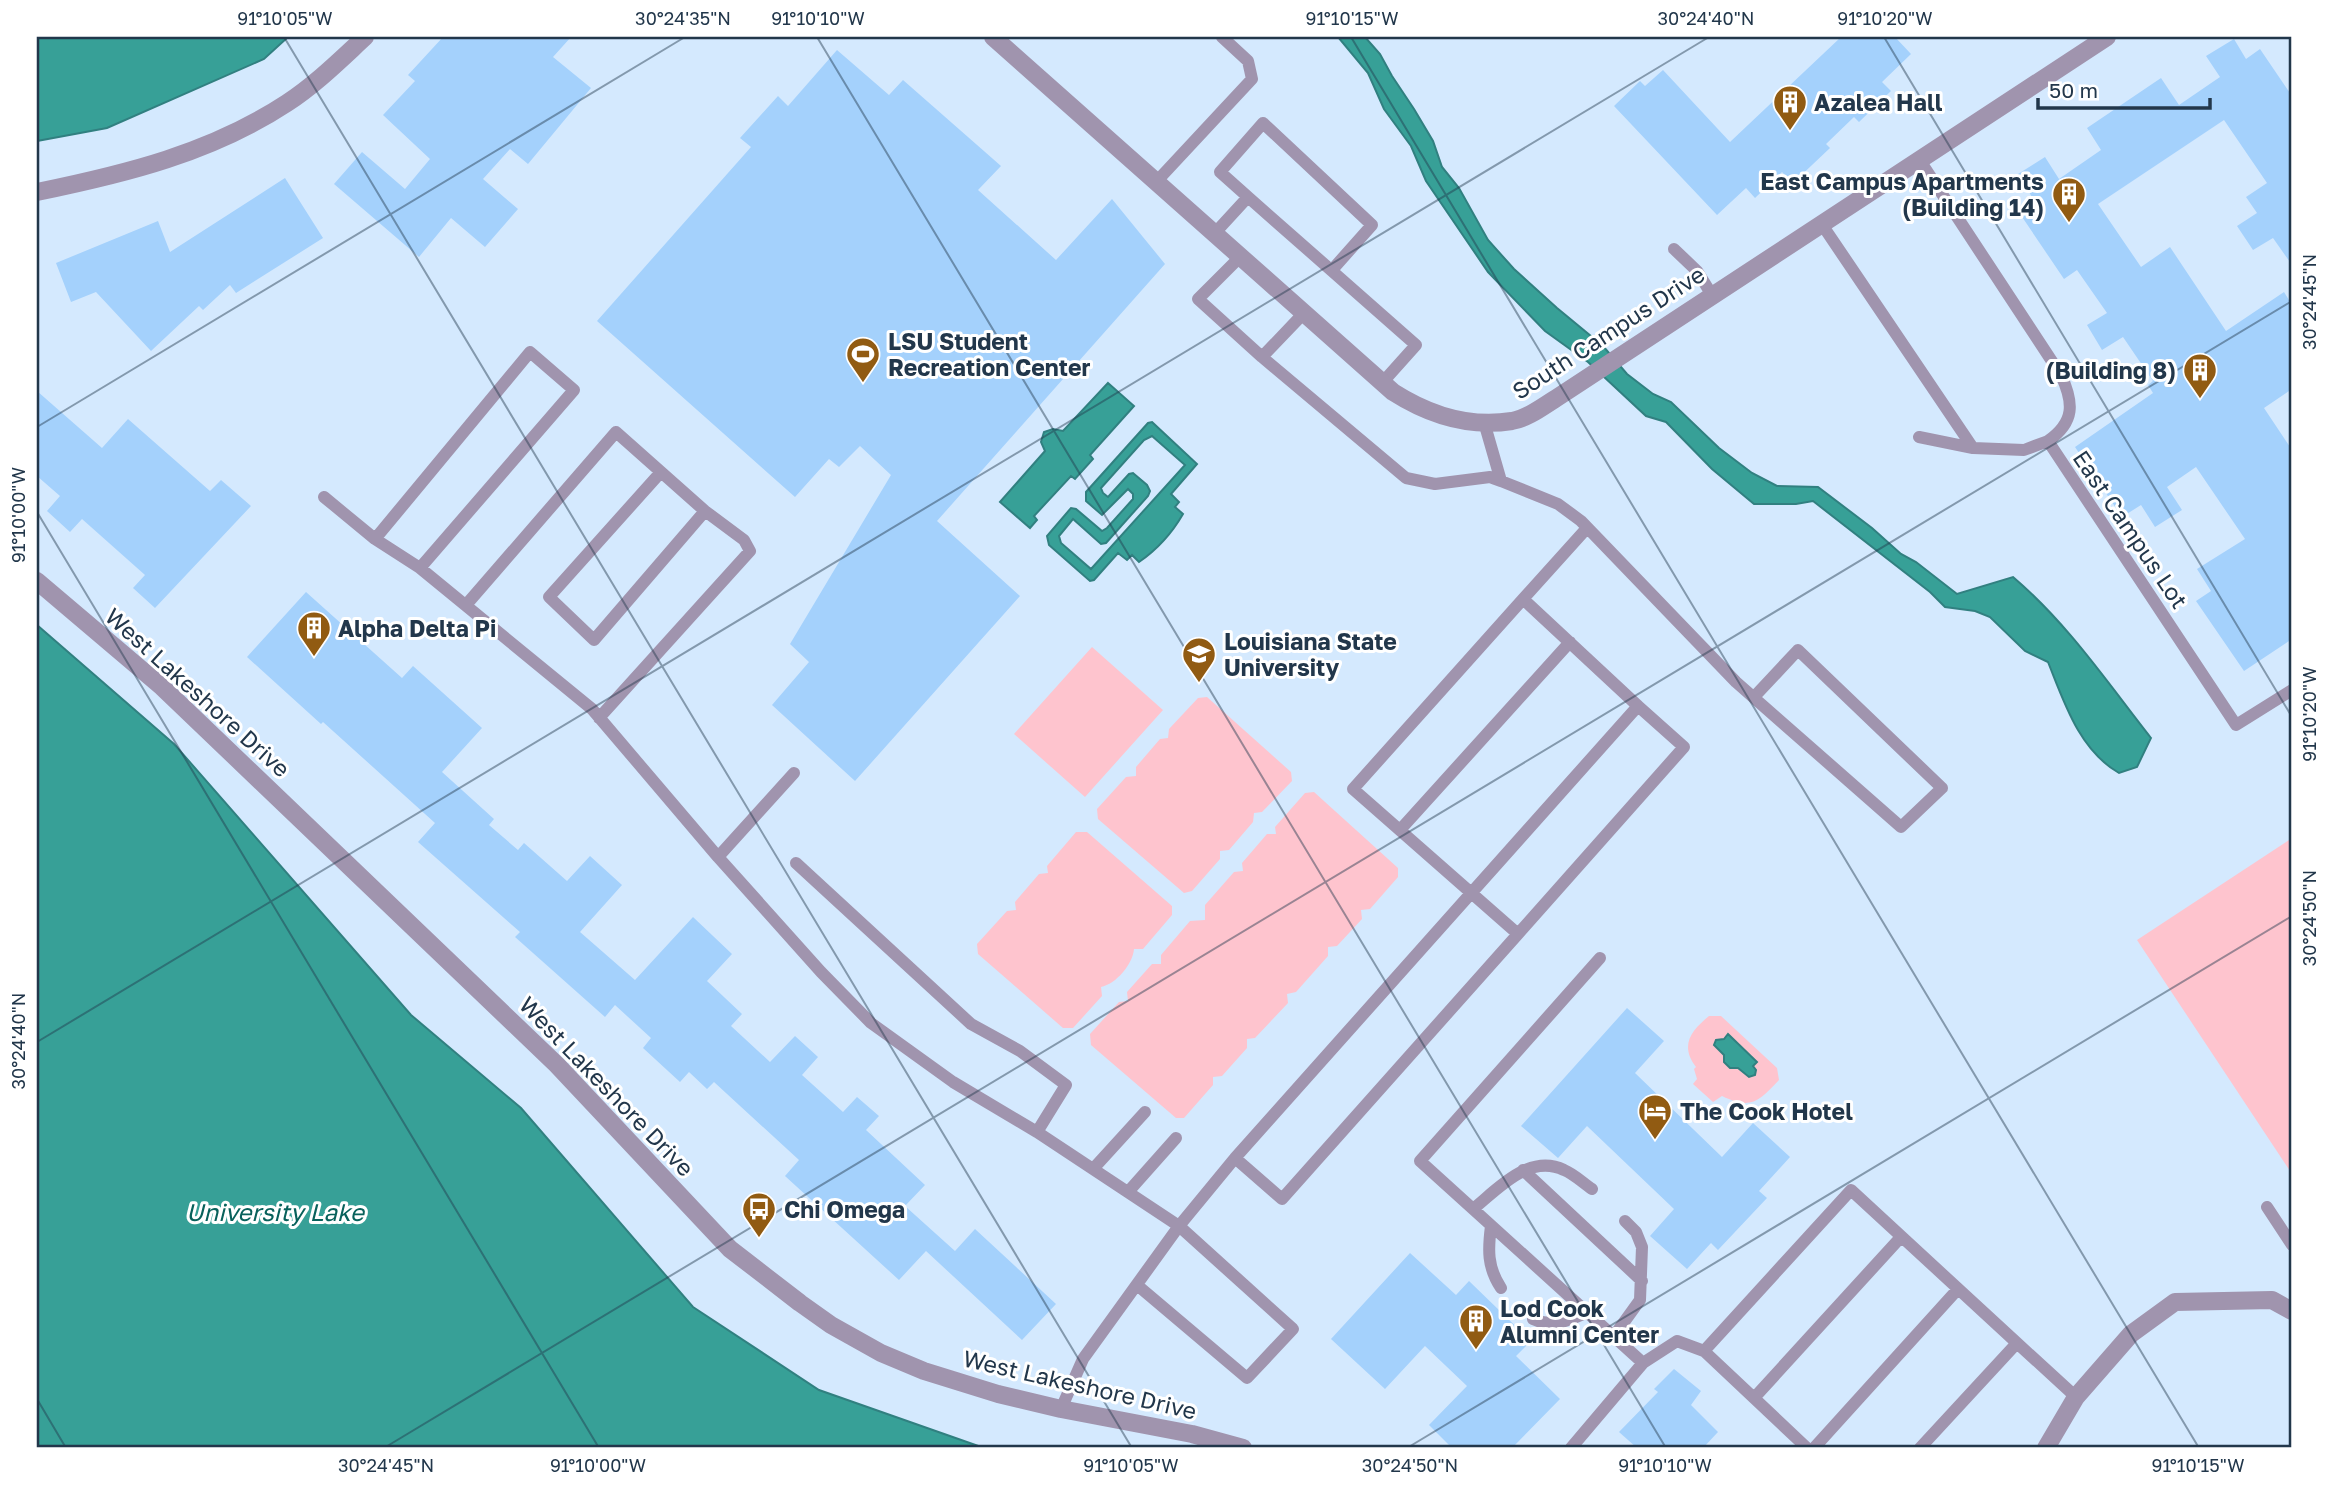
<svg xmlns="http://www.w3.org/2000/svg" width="2329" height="1485" viewBox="0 0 2329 1485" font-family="'Golos Text',sans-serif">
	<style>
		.green { fill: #fec4ce }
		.water { fill: #37a097; stroke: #318080; stroke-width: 2; fill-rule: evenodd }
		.building { fill: #a4d1fc }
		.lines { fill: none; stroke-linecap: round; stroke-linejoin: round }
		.service { stroke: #a094ae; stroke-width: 12 }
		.minor { stroke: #a094ae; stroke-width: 18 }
		.ticks { fill: none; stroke: #22374b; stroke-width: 2; stroke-opacity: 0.45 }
		.labels { text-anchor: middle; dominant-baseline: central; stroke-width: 6; stroke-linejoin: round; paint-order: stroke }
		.poi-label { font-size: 23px; font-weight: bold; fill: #22374b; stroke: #fff; text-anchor: start }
		.street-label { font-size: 23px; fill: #22374b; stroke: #fff }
		.water-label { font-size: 24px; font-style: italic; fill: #08615b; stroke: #fff }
		.neatline { fill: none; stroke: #22374b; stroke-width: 2.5 }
		.ticks-label { font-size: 18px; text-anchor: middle; fill: #22374b }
	</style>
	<rect width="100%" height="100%" fill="#d4e9fe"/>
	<path class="green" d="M1092,647L1163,710L1085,797L1014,734Z
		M1207,697L1291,772L1292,781L1262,812L1254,813L1253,822L1229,850L1220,851V859L1192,891L1184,893L1098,819L1097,809L1126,777L1136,776V767L1160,739L1168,738L1169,729L1198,698Z
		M1314,792L1398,868V877L1370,909L1361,910L1362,919L1337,946L1328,947V956L1296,992L1287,994L1288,1003L1255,1038L1247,1039V1048L1222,1076L1213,1077V1085L1184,1118H1176L1091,1045L1090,1034L1119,1002L1128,1001L1127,992L1152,964H1161V955L1190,921L1205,920V905L1234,872L1243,871L1242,863L1267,834H1276L1275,827L1305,793Z
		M1076,832H1087L1172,906V915L1143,949H1134C1133,964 1116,984 1101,987L1102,996L1073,1028H1063L978,954L977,944L1007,911L1016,910L1015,902L1039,874L1048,873L1047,866Z
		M2292,838V1174L2137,940Z
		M1709,1016H1721L1777,1068L1779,1080C1758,1102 1751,1110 1722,1096L1713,1102L1693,1084L1697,1079L1694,1069L1696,1067C1679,1045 1692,1030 1709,1016Z"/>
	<path class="water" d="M37,37H288L264,59L107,128L37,141Z
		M1338,37H1365L1380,54L1392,76L1414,109L1433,141L1442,167L1459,188L1488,240L1514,269L1557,308L1603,346L1627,374L1653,394L1671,402L1719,448L1752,473L1777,486L1818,487L1872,528L1901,554L1916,562L1957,594L2013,577C2068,624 2107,682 2151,738L2137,767L2119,773C2079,750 2064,702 2048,662L2025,651L1990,617L1975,611L1945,607L1930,592L1813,501L1796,504H1754L1712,469L1666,422L1646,416L1588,362L1545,331L1488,272L1426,181L1411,146L1384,109L1368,73Z
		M1108,383L1134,406L1090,455L1093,459L1075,479L1071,476L1034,516L1037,520L1030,528L1000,502L1045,451L1041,442L1044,432L1053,429L1063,431Z
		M1152,422L1197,464L1171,494L1179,502L1175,507L1183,514C1172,533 1158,549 1139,562L1132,555L1127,560L1118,553L1094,580L1090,581L1049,545L1047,536L1071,508L1076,509L1102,531L1107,528L1133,499V494L1128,489L1102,515L1086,501V492L1148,423ZM1152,436L1185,465L1091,569L1061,543L1059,536L1073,519L1101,544L1106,543L1148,496L1150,491L1147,485L1133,473L1129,474L1108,497L1103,493L1101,488L1144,440Z
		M37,625L174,744L411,1015L521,1108L693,1307L819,1390L984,1448H37Z
		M1728,1034L1757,1062L1753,1066L1756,1070L1755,1075L1749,1077L1738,1068H1730L1724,1062V1055L1714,1045L1716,1040L1724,1039Z"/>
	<path class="building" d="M443,37H571L553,57L591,88L528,164L510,149L483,179L518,209L485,247L451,218L419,257L334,184L362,152L405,189L430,159L383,115L415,81L408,75Z
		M1841,37H1895L1911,54L1882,82L1891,91L1859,122L1854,117L1826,144L1830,148L1793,183L1782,172L1755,198L1746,188L1717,215L1614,106L1640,81L1645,86L1663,70L1730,142Z
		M2234,39L2246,59L2260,49L2292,96V265L2273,238L2253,250L2237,226L2257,213L2246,197L2267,183L2224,120L2098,204L2141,267L2170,247L2226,331L2284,292L2292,305V389L2264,408L2292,450V639L2244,671L2196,601L2211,591L2197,569L2245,539L2196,467L2167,487L2182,510L2155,527L2141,505L2122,517L2075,447L2153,393L2148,385L2153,381L2123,337L2102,350L2087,325L2107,313L2077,270L2064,279L2016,208L2032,197L2018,174L2045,157L2059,179L2101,150L2087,128L2161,78L2179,105L2220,77L2206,56Z
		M837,50L889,95L903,80L1001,166L978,190L1056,260L1112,199L1165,264L937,521L1020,596L855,781L772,705L809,662L790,644L891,475L860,446L839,467L829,459L795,497L597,321L751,147L740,138L778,96L788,106Z
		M285,178L323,238L236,293L230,285L203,310L199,306L151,351L96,292L71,302L56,263L158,221L170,252Z
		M37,391L102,448L128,419L210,491L221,480L251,506L155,608L133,588L145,575L82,519L70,532L47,511L60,496L37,476Z
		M306,592L402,678L413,666L482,728L442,772L494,819L489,825L518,850L524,843L567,881L590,856L622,885L580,932L635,980L693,917L732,954L707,981L742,1014L731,1026L770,1062L795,1036L818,1057L802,1075L843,1112L857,1097L879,1116L866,1130L925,1185L905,1206L955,1251L975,1229L1056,1304L1022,1340L926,1251L899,1280L785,1176L799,1160L714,1082L707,1089L689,1072L680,1082L643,1048L651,1038L615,1005L605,1017L515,937L520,932L418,842L435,823L323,722L321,724L247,657Z
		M1627,1008L1664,1041L1635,1073L1722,1157L1753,1123L1790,1157L1759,1191L1767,1198L1718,1250L1711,1243L1687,1269L1650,1236L1674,1209L1587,1126L1558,1158L1521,1126Z
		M1410,1253L1456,1295L1469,1281L1531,1341L1516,1356L1560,1399L1512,1448H1452L1429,1425L1467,1386L1425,1346L1385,1389L1331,1339Z
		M1674,1369L1701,1391L1691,1405L1718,1432L1703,1448H1637L1619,1432L1658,1392L1654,1389Z"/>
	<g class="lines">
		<path class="service" d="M1919,159L2061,375C2074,403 2075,422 2048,441L2236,725L2292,690
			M1157,181L1252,79L1248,61L1222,37
			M1248,197L1220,172L1263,123L1372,225L1332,270
			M1821,223L1973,448L2024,450L2048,441
			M1214,234L1248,197L1416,345L1382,383
			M1674,249L1697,271L1712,295
			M1240,257L1198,299L1262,357L1406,478L1435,484L1490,477L1501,481
			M1262,357L1303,314
			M1484,422L1501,481L1558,504L1581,521L1736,682L1901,827L1942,788L1798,650L1754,697
			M1919,437L1973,448
			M661,472L549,597L594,640L705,511
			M324,497L375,539L420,568L592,709L718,857L821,972L871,1023L953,1082L1037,1132L1179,1226L1083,1359L1061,1409
			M375,539L530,352L574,390L420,568
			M1523,599L1587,528
			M466,605L616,432L705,511L744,540L750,551L599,718
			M1400,830L1570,642
			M718,857L794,773
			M796,863L971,1024L1020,1051L1066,1085L1037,1132
			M1518,934L1684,747L1638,706
			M1093,1169L1145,1112
			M1523,1170L1642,1281
			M1128,1192L1176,1138
			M2267,1207L2292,1245
			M1473,1209C1498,1189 1529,1153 1564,1170C1574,1174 1583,1183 1592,1189
			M1491,1226C1488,1249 1487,1267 1501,1288
			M1137,1285L1247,1378L1293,1329L1179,1226L1235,1158L1638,706L1523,599L1353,789L1518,934L1282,1199L1235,1158
			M1533,1319C1553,1328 1568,1321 1588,1312
			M1614,1336L1640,1300L1642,1247L1636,1232L1625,1221
			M2017,1343L2076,1397
			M1704,1351L1851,1190L2017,1343L1920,1448
			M1643,1363L1677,1341L1704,1351L1807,1448
			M1754,1398L1901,1237
			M1571,1448L1643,1363L1420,1161L1600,958
			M1814,1448L1958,1289"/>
		<path class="minor" d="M993,37L1393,392C1429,415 1468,428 1512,421C1528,418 1542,407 1555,399L2107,37
			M37,192C125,174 211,153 287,103C316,84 340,60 365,37
			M37,581L162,687L557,1065L730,1249L800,1303L831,1325L881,1353L924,1371L998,1394L1061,1409L1192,1434L1243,1448
			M2046,1448L2076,1397L2131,1334L2175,1302L2272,1300L2292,1311"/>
	</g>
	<path class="ticks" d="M284,37L1132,1448M817,37L1666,1448M1351,37L2199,1448M1884,37L2292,717M37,427L685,37M37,512L599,1448M37,1042L1709,37M37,1399L66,1448M384,1448L2292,301M1407,1448L2292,916"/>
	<defs>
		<g id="building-pin" transform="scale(1.75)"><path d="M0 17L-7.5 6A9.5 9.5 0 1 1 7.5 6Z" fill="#915b12" stroke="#fff"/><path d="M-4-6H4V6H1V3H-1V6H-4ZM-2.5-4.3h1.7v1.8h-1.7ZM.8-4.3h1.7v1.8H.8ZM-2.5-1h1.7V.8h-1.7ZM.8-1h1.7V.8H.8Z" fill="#fff"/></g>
		<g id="stadium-pin" transform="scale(1.75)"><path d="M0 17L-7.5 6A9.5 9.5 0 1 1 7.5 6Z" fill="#915b12" stroke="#fff"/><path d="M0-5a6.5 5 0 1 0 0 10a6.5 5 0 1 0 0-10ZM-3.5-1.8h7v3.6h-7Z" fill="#fff"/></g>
		<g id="university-pin" transform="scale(1.75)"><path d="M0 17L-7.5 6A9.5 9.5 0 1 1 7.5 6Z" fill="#915b12" stroke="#fff"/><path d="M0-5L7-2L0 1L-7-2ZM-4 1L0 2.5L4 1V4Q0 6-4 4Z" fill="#fff"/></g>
		<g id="hotel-pin" transform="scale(1.75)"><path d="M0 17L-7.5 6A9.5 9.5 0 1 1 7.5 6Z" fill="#915b12" stroke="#fff"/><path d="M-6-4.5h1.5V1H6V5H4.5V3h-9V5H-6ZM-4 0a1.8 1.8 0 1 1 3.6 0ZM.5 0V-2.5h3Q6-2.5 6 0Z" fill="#fff"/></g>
		<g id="bus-pin" transform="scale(1.75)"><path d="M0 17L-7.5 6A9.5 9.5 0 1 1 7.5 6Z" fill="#915b12" stroke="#fff"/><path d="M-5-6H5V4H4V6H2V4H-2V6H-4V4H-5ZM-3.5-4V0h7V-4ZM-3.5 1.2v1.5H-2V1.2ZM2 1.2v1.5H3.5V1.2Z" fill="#fff"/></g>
	</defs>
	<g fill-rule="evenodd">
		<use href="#building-pin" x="1790" y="102"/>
		<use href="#building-pin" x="2069" y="194"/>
		<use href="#stadium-pin" x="863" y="354"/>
		<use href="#building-pin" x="2200" y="370"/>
		<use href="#building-pin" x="314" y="628"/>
		<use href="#university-pin" x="1199" y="654"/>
		<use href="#hotel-pin" x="1655" y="1111"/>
		<use href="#bus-pin" x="759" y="1209"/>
		<use href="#building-pin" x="1476" y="1321"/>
	</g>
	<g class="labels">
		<g class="poi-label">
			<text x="1814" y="102">Azalea Hall</text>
			<text x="2044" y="181" text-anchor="end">East Campus Apartments<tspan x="2044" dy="26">(Building 14)</tspan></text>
			<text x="888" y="341">LSU Student<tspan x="888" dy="26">Recreation Center</tspan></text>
			<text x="2176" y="370" text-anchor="end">(Building 8)</text>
			<text x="338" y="628">Alpha Delta Pi</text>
			<text x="1224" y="641">Louisiana State<tspan x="1224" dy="26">University</tspan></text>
			<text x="1680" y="1111">The Cook Hotel</text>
			<text x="784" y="1209">Chi Omega</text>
			<text x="1500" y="1308">Lod Cook<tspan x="1500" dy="26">Alumni Center</tspan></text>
		</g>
		<g class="street-label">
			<text transform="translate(1608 332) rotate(-33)">South Campus Drive</text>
			<text transform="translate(2131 529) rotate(56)">East Campus Lot</text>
			<text transform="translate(198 692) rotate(42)">West Lakeshore Drive</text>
			<text transform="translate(607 1086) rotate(46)">West Lakeshore Drive</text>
			<text transform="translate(1080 1384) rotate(13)">West Lakeshore Drive</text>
		</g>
		<g class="water-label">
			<text x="275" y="1211">University Lake</text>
		</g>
	</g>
	<rect width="2329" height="1485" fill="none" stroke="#ffffff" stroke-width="77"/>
	<path d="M2038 98v10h172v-10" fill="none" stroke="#22374b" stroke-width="3.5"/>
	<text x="2049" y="98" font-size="21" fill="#22374b" stroke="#ffffff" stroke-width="5" paint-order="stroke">50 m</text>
	<rect x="38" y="38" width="2252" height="1408" class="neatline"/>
	<g class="ticks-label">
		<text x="285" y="25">91°10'05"W</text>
		<text x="683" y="25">30°24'35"N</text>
		<text x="818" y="25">91°10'10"W</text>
		<text x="1352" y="25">91°10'15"W</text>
		<text x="1706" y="25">30°24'40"N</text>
		<text x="1885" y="25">91°10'20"W</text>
		<text transform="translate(2310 302) rotate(-90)" y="6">30°24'45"N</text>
		<text transform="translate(19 515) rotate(-90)" y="6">91°10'00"W</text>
		<text transform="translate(2310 714) rotate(-90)" y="6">91°10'20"W</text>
		<text transform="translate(2310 918) rotate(-90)" y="6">30°24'50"N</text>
		<text transform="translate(19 1041) rotate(-90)" y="6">30°24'40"N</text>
		<text x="386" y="1472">30°24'45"N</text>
		<text x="598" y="1472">91°10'00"W</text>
		<text x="1131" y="1472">91°10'05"W</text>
		<text x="1410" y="1472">30°24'50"N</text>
		<text x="1665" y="1472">91°10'10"W</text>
		<text x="2198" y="1472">91°10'15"W</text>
	</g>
</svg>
